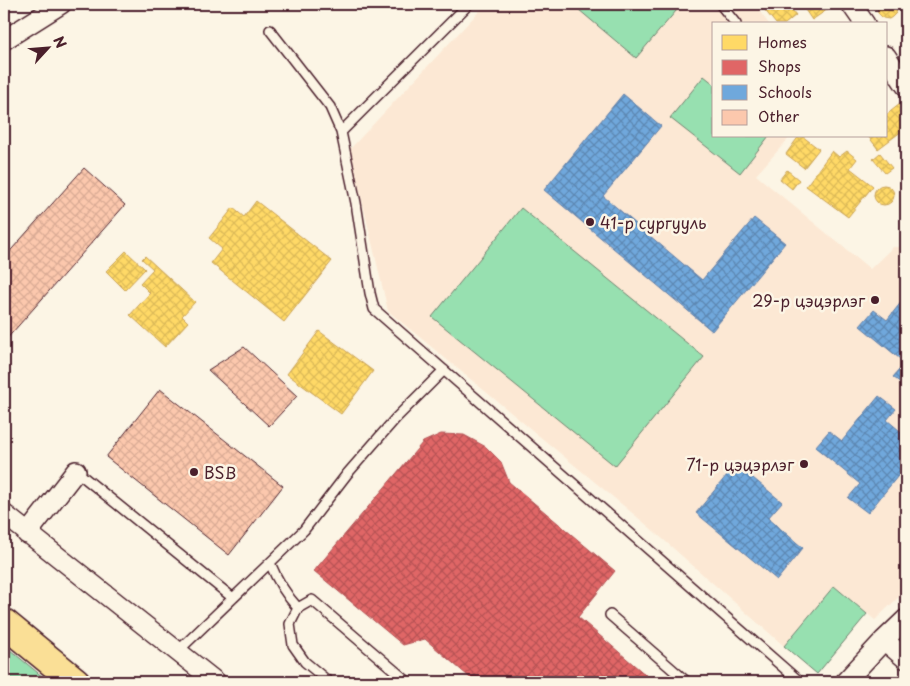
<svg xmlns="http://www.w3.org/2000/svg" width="910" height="686" viewBox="0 0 910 686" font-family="'Playpen Sans',sans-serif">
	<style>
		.built { fill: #fce8d4 }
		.green { fill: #97e0b0; stroke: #70806e }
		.homes { fill: url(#homes-cross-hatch); stroke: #c9a154 }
		.shops { fill: url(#shops-cross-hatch); stroke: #b35154 }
		.schools { fill: url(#schools-cross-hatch); stroke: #647fa7 }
		.building { fill: url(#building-cross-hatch); stroke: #4a1f2b }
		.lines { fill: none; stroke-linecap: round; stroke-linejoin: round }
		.service-casing { stroke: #4a1f2b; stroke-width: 12 }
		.minor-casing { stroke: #4a1f2b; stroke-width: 22 }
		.trunk-casing { stroke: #4a1f2b; stroke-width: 31 }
		.service { stroke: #fcf5e5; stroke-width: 9 }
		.minor { stroke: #fcf5e5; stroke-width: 19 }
		.trunk { stroke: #fadf96; stroke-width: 28 }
		.poi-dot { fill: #4a1f2b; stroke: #fcf5e5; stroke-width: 2 }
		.labels { text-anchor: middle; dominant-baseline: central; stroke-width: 5; stroke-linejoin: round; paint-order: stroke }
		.poi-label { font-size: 16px; fill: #4a1f2b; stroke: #fcf5e5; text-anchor: start }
	</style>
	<defs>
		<pattern id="homes-cross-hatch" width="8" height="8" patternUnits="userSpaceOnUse" patternTransform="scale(1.25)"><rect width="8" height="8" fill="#ffd966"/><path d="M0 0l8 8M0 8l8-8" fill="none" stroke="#dcba59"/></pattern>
		<pattern id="shops-cross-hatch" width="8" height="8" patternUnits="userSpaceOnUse" patternTransform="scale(1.25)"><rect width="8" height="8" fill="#e06666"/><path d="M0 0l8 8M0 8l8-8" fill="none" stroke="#b85354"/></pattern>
		<pattern id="schools-cross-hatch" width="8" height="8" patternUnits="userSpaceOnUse" patternTransform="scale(1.25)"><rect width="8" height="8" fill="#6fa8dc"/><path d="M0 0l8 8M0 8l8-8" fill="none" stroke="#5d88b3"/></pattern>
		<pattern id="building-cross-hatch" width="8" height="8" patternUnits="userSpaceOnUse" patternTransform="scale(1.25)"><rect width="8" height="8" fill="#fcc8ad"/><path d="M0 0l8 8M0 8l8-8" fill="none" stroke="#daab95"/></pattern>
	</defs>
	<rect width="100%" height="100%" fill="#fcf5e5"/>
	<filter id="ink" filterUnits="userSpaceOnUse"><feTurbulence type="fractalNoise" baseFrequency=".02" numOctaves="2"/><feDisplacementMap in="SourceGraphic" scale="10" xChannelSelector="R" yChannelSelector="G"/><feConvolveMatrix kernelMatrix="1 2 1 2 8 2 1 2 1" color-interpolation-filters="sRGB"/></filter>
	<g filter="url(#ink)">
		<path class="built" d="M486,4H754L769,24H714V136H791L756,175L870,269L893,247H906V590L875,620L834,586L784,646L648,526L388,311L350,149Z"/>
		<path class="green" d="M572,4H682L636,58Z
			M704,76L714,84V136H769L740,173L670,118Z
			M521,208L704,357L615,466L432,317Z
			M834,586L867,614L817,674L784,646Z
			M4,645L49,682H10L4,677Z"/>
		<path class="homes" d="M760,4H787L796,15L785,24H776Z
			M801,4H834V5L812,20Z
			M878,4H895L897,10L896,13L892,17L889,19L883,18L878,13L877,7Z
			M900,104L906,113V128L878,149L868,136H886V115Z
			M799,136H802L819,149L804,168L786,154Z
			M832,151L839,157L847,151L857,159L850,168L873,186L848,217L806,186Z
			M880,153L892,168L885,173L873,159Z
			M787,170L799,180L792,189L780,179Z
			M874 195a10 10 0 1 1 20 0a10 10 0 1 1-20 0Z
			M256,201L332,261L284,322L211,263L222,249L209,238L233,208L244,217Z
			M126,251L145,269L125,290L106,271Z
			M145,256L195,302L182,316L188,322L165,347L130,315L150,293L140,283L153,269L142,259Z
			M319,331L373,371L341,414L287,374Z"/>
		<path class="shops" d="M441,434L464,435L486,447L501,462L509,482L615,571L578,617L654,682H475L425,639L403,645L314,571L423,442Z"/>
		<path class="schools" d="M623,94L661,126L603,196L702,280L754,218L785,243L712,331L544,190Z
			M906,296V387L893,377L905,363L860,326L874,310L887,320Z
			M879,396L896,409L887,420L906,436V466L868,513L848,498L860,484L815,447L829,431L842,441Z
			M736,464L782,502L768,518L803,548L777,580L696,513Z"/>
		<path class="building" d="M84,168L125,205L4,342V258Z
			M244,347L297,396L269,426L208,370Z
			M160,389L283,486L229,555L106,457Z"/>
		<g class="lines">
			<g class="service-casing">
				<path id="service" d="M720,4L736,24
					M270,30L330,107L341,132L356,203L370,293L374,309L800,682
					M341,132L469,4
					M76,471L233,598
					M270,563C277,580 285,594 298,608
					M610,615L687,682
					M177,652L304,530L347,474L396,418L444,370
					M329,682L305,662L293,645L290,624L298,608L312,600L408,682"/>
			</g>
			<g class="minor-casing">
				<path id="minor" d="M851,4L865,24
					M4,40L61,4
					M886,56L906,86
					M4,514L216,682
					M27,534L76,471
					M884,640L906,659
					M845,682L884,640L906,619"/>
			</g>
			<g class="trunk-casing">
				<path id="trunk" d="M4,623L76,682"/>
			</g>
			<use href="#service" class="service"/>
			<use href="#minor" class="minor"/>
			<use href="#trunk" class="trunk"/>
		</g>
	</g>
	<g class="poi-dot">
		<circle cx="590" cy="222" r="5"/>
		<circle cx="875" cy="300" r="5"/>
		<circle cx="804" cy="464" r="5"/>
		<circle cx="194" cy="472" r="5"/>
	</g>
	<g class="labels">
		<g class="poi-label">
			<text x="600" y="222">41-р сургууль</text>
			<text x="865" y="300" text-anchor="end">29-р цэцэрлэг</text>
			<text x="794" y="464" text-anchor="end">71-р цэцэрлэг</text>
			<text x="204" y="472">BSB</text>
		</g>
	</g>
	<rect width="910" height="686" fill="none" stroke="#fcf5e5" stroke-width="20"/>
	<rect x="10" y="10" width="890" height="666" fill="none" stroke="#4a1f2b" stroke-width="2" filter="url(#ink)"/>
	<rect x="712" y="22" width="175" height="115" fill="#fcf5e5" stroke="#b59f9b"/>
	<rect x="722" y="35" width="25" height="15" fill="#ffd966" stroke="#b59f9b"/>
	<text x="758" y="48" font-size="15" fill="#4a1f2b">Homes</text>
	<rect x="722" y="60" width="25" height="15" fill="#e06666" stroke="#b59f9b"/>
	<text x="758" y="72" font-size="15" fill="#4a1f2b">Shops</text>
	<rect x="722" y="85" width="25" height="15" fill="#6fa8dc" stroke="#b59f9b"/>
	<text x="758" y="98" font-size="15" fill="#4a1f2b">Schools</text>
	<rect x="722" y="110" width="25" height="15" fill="#fcc8ad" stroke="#b59f9b"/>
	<text x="758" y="122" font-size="15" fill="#4a1f2b">Other</text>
	<g transform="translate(48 48) rotate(64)" stroke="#fcf5e5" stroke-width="4" paint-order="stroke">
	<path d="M0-4L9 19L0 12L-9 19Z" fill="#4a1f2b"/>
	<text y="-8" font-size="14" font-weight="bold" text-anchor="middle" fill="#4a1f2b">N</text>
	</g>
</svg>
